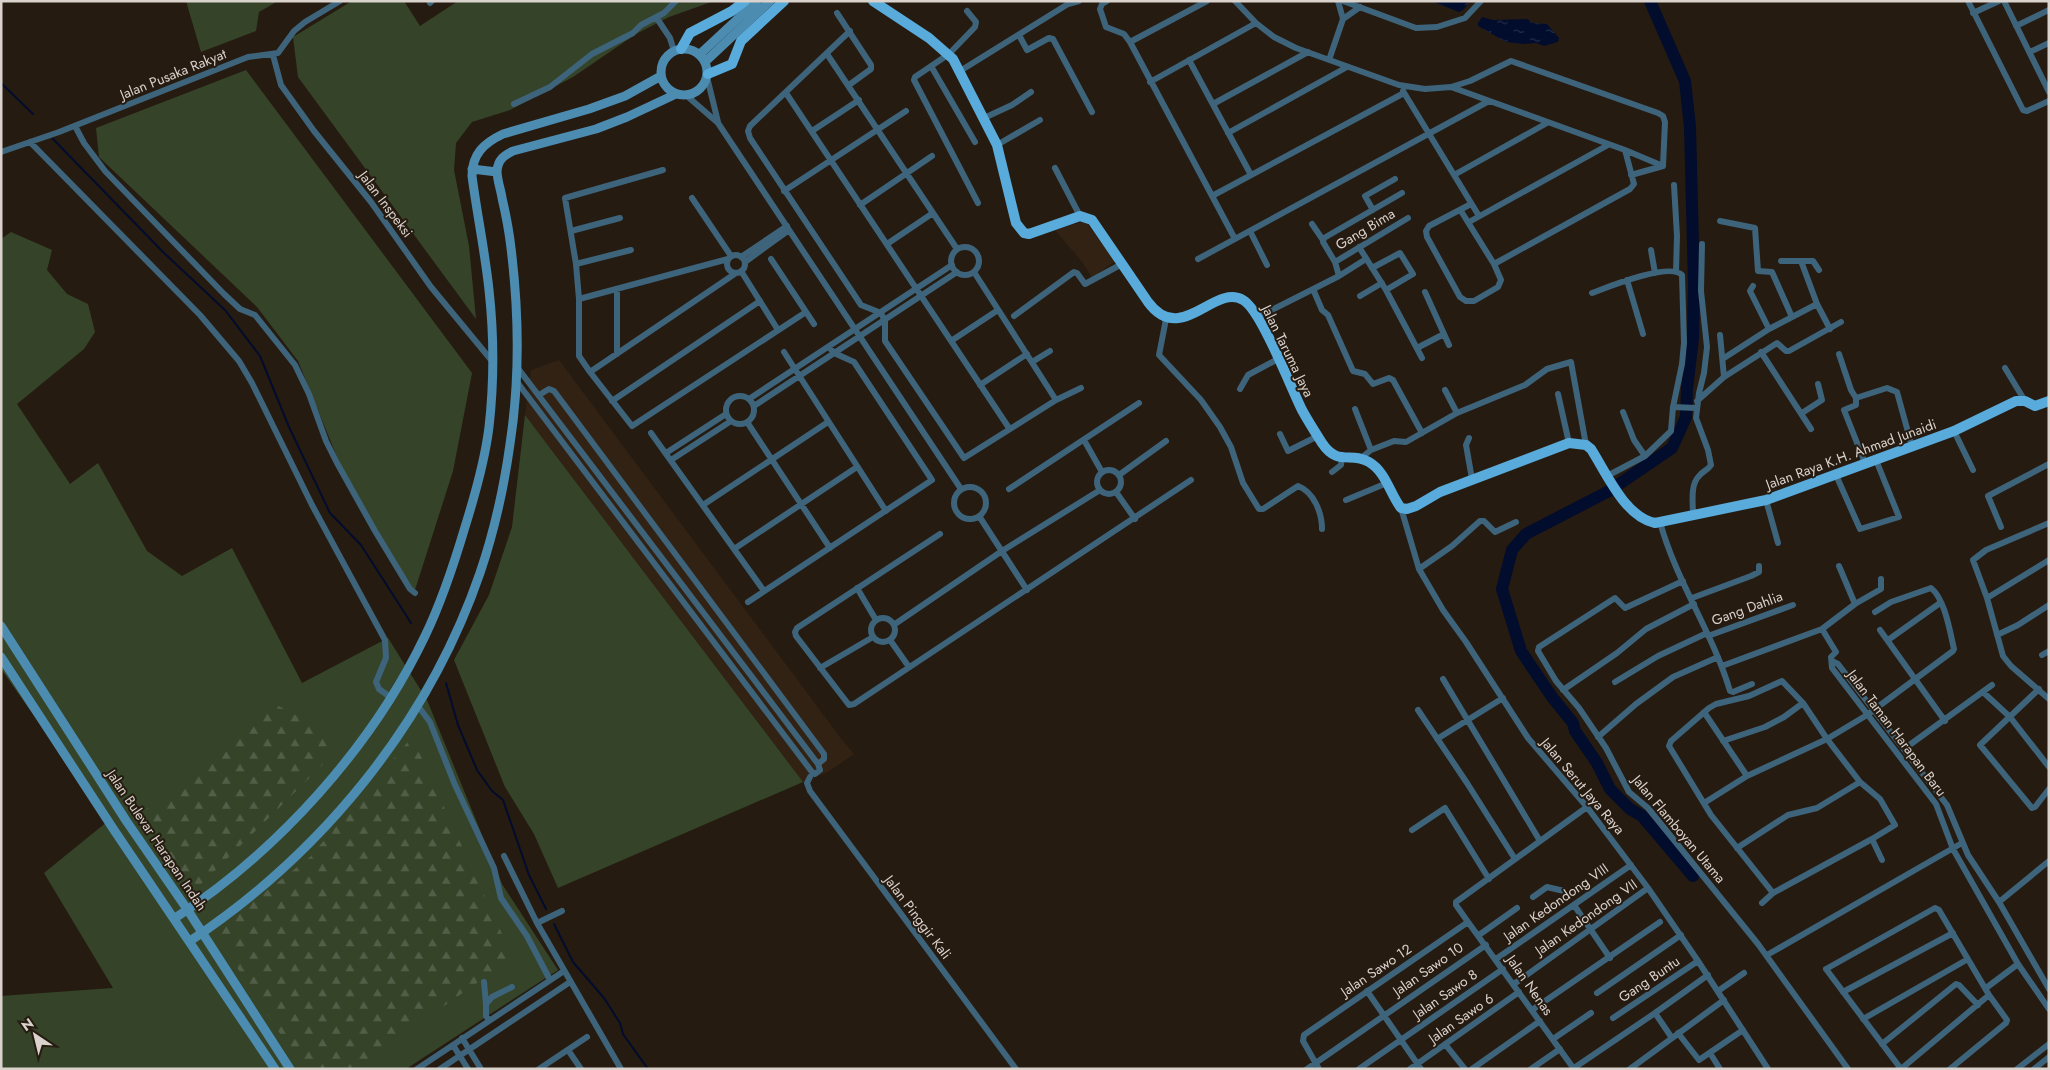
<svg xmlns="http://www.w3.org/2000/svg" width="2050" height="1070" viewBox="0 0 2050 1070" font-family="Jost,sans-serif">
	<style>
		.built { fill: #322213 }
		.grass { fill: #354429 }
		.forest { fill: url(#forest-firs) }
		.water { fill: url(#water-ripples) }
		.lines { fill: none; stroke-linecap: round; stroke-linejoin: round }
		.stream { stroke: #020c2c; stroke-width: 2 }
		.river { stroke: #020c2c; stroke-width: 12 }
		.street { stroke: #3e647b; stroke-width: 6 }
		.secondary { stroke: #4d8cb1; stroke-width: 9 }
		.primary { stroke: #58abdb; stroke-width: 10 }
		.labels { text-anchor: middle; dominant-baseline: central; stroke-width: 4; stroke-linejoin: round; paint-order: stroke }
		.street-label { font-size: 14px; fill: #dad2cc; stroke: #261b11 }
	</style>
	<defs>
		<pattern id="forest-firs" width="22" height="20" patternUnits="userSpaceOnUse" patternTransform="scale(1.25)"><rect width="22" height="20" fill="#354429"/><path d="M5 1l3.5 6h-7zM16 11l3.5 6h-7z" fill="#525e47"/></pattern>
		<pattern id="water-ripples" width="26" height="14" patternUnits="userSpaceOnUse" patternTransform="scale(1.25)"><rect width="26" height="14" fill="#020c2c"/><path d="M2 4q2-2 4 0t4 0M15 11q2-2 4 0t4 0" fill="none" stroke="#262e49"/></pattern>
	</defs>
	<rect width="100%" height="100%" fill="#261b11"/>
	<path class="built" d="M1085,221L1115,261L1092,278L1083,263L1055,230Z
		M559,360L843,741L854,754L828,772L803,782L525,415L531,370Z"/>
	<path class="grass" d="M186,1H278L259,12L256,31L201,52Z
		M352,1H404L420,26L458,1H714L669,17L636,34L573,77L510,110L472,122L456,143L454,170L469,246L476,319L298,77L293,37Z
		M246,70L472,373L453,471L414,593L344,474L298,361L257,307L99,157L96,128Z
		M11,232L52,250L47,270L67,294L88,304L95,332L84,349L17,404L70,484L98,463L147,551L182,576L232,548L302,683L388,638L427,700L502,884L558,970L406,1069H1V996L113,988L44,873L108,821L1,669V239Z
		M525,415L803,782L558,888L534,834L505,787L454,660L489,595L512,527Z"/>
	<path class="forest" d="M273,703L346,742L189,896L139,815Z
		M412,737L513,958L353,1069H303L214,932L310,857Z"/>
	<path class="water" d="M1431,1H1468V4L1463,10L1459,12Z
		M1482,17L1493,20L1527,19L1533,23L1547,24L1559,38L1558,42L1544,46L1536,43L1524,44L1506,42L1478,26V23Z"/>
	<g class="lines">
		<path class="stream" d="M1,83L33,114
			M53,139L163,252L225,310L260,356L289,427L330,513L361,545L411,623
			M446,683L458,725L477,770L492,791L503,800L529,875L546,909
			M554,924L573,962L604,998L620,1023L623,1034L648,1069"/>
		<path class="river" d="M1650,1L1685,81L1690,127L1694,285L1693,338L1687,389L1686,417L1672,448L1609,491L1526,534L1512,550L1502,589L1521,651L1552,697L1573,723L1575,731L1597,763L1610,789L1630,809L1642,816L1693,876"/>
		<path class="street" d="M1107,1L1102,4L1100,9L1106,27L1124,34L1130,42L1235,239
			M1235,1L1256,23L1274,37L1296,48L1399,85L1425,89L1451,87L1470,81L1511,61L1658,113L1663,116L1665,122L1663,166L1631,175
			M1338,1L1343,19
			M1343,1L1416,28L1437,27L1465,18L1481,1
			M2004,1L2049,92
			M430,3L432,1
			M1969,3L2023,110L2027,111L2049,101
			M967,11L976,22L975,27L949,54L915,77L914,80L978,203
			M837,13L871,65V69L849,85
			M1973,13L1999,1
			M656,17L670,38L674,51
			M2016,26L2049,10
			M850,31L750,126L748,131L750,138L861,305L881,313L885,321V341L964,458L1056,400L1081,388
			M1019,35L1027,50L1049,38L1053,39L1092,112
			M1130,42L1207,1
			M2030,52L2049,43
			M827,54L957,249
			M273,55L281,85L314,131L371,202L431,287L492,361
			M1189,60L1251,175
			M1329,60L1343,19L1360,7
			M931,66L975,142
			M960,71L1068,4L1079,1
			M707,77L718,122
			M1150,82L1256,23
			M1451,87L1625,150L1663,166
			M1403,91L1479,216
			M786,93L1009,428
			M687,96L718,123L961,489
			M514,104L550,87L592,54L633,33L641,25L664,13L676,1
			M1213,104L1308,52
			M984,118L1012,105L1031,92
			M75,126L84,143L105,171L224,294L240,309L255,315L295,365L309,394L326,441L337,463L375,531L410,589L415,593
			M812,131L859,100
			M1228,133L1347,67
			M30,142L200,315L239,361L252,383L312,505L385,640L386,658L376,682L379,689L390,697
			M997,145L1040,120
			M1,152L59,132L248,57L278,53L294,31L305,22L340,1
			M1055,168L1080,216
			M663,170L565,198L576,264L579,299V356L590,372L736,273
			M1454,175L1547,123
			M1674,185L1677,236L1676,272
			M784,191L906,111
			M1212,196L1404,93
			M692,198L731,256
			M860,205L932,156
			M1373,210L1365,196L1395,179
			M1461,211L1494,264L1501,280L1498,287L1474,301H1466L1460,297L1427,237L1426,231L1429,226L1471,204
			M1720,221L1755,228L1758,271L1772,272L1792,317
			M1469,222L1608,145
			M1312,224L1323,240
			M571,231L620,218
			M1250,231L1267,265
			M887,244L933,213
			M1359,247L1386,290L1413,274L1400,253L1372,268
			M951 261a14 14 0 1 1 28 0a14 14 0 1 1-28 0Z
			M1651,250L1655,273
			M727 264a9 9 0 1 1 18 0a9 9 0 1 1-18 0Z
			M741,257L787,226
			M771,259L814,324
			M1198,259L1489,101
			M1781,261H1813L1819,270
			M1801,261L1817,304L1830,329
			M745,262L789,230
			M1335,262L1408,218
			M576,264L631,250
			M1494,264L1630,189L1634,184L1625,150
			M741,271L778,330
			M974,272L1056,400
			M1339,276L1366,259
			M1627,280L1643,334
			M1753,286L1750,291L1769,329L1817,304
			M617,289V354
			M1313,289L1322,310L1328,315L1353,371L1365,374L1373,384L1389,378L1393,380L1422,433
			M1386,290L1422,358
			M1425,292L1449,345
			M1592,293C1608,287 1670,262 1682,275L1684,343L1682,364L1673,407L1671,431L1645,456L1607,476
			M1360,296L1382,283
			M579,299L728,259
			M1014,316L1074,272L1077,273L1085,284L1122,264
			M1258,317L1339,276L1335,262L1323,242L1324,238L1402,193
			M1166,319L1159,355L1201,400L1220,427L1231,447L1243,483L1259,509H1263L1298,486C1314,492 1322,513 1322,529
			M1720,335L1724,377
			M951,341L998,310
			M1417,348L1444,334
			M784,352L886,511
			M1761,352L1811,429
			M1839,354L1851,390L1856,398L1887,388L1897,392L1911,443
			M1724,358L1769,329
			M1032,362L1050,351
			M2005,368L2025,401
			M590,372L632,426L806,312
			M517,382L812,772L815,774L820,770L818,764L517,367
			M980,385L1027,354
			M1240,389L1248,375L1278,359
			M1558,394L1569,443
			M539,395L549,389L554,391L824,754V759L818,764
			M726 410a14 14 0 1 1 28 0a14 14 0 1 1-28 0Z
			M1856,398V405L1844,410L1865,463
			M749,399L952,265
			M612,401L760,301
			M1697,401L1724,377L1777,343L1786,351H1789L1841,322
			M754,406L957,272
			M1673,407L1696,408
			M1355,409L1371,450
			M1623,412L1634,440L1645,456
			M1457,413L1525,385L1547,369L1571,362L1586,445
			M1802,413L1822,400L1818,384
			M747,422L830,548
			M1954,431L1973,470
			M651,433L764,591
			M1280,434L1288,451L1318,436
			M1469,438L1466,445L1472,479
			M1084,440L1102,472
			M666,453L726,414
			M1361,458L1371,450L1394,441L1406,442L1457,413L1445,390
			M671,460L731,421
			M1097 482a12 12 0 1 1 24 0a12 12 0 1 1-24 0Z
			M1332,472L1341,465L1342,457
			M1119,475L1166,441
			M1836,475L1860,529L1899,517L1876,460
			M954 503a16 16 0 1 1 32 0a16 16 0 1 1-32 0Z
			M1009,489L1139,403
			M1116,492L1135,519
			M1346,500L1387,483
			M1766,500L1778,543
			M703,505L828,422
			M1401,508L1419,569L1443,610L1466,642L1528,738L1587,807L1648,888L1698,961L1768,1069
			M1693,515C1693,503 1690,485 1699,476C1703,471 1708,470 1711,465L1708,450L1696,418L1699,393L1704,373L1707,347L1701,291L1702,244
			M979,516L1027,590
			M1660,522C1676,581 1713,633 1730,691L1733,692L1752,684
			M2049,523L1986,550L1973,560L1987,598L2003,656L2011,666L2049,699
			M2001,527L1988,496L2049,464
			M940,534L797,628L795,632L796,636L849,705L854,704L1191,480
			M734,549L857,467
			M1839,566L1855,604
			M1419,569L1452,546L1480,521H1484L1495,532L1516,522
			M1683,581L1625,608L1615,598L1539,647L1538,651L1556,681L1579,708L1606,748L1629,792L1648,808L1758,944L1848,1069
			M857,588L876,620
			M1692,598L1751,576L1759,572V566
			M1987,598L2049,560
			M748,602L932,480L854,362L834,353L829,347
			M871 630a12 12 0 1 1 24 0a12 12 0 1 1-24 0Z
			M895,624L1002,551L1100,490
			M1822,629L1836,652L1831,657L1832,668L1936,804L1953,849L2018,964L2049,1009
			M1880,630L1945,721
			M1997,635L2018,625L2049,605
			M1708,636L1793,605
			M890,640L909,667
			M1888,640L1940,603
			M2042,655L2049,651
			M1832,661L1838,664L1947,805L1968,855L1999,902L2049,989
			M1722,666L1822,629L1855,604L1881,589V579
			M820,668L873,637
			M1443,679L1540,841
			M1615,682L1658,656L1707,633
			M2039,689L1980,745L2032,808L2035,807L2049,789
			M1563,690L1617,653L1646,629L1694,604
			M1983,692L2010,717L2049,767
			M418,706L430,722L455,785L494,868L501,898L527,936L550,980
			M1418,710L1467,783L1515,859
			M1704,712L1747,776
			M1598,737L1636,704L1673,677L1718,657
			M1437,739L1503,698
			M1723,741L1765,727L1784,717L1803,703
			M1904,749L1992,685
			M810,777L807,783L810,791L1016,1069
			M1704,803L1747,776L1827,739L1867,715L1953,651L1954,649C1950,632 1945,599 1931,588L1891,602L1875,612
			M1412,830L1445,808L1489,879
			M1872,839L1882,860
			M1737,848L1788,815L1817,808L1860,782
			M504,856L537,923L621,1069
			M1533,897L1547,887L1564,891
			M1999,902L2049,861
			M1762,903L1773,893L1872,839L1895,825L1880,799L1860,782L1827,739L1803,703L1782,681L1749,696L1716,704L1709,708L1671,741L1669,746L1711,815L1773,893
			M1574,905L1610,958
			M1468,922L1456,905V902L1587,807
			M537,923L562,911
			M1479,935L1517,908
			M1767,955L1962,843
			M1496,959L1631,865
			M484,982L486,1004
			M1514,984L1648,888
			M1986,988L2018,964
			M1367,991L1421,1069
			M1718,991L1744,973
			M1843,992L1953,933
			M1597,993L1681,935
			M1532,1010L1660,922
			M1655,1013L1708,975
			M1613,1018L1698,961
			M1863,1019L1968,959
			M489,1020L486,1016V1004L492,997L512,987
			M1678,1033L1699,1060L1743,1030
			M462,1038L481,1069
			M1553,1039L1591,1013
			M1445,1044L1465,1069
			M1882,1044L1956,984L1959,985L1978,1005
			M453,1045L468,1069
			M568,1050L581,1069
			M1710,1053L1720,1069
			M1574,1068L1655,1013L1672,1038
			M417,1069L564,971
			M440,1069L570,982
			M539,1069L587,1037
			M1307,1069L1486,945
			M1319,1069L1303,1041L1304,1035L1468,922L1574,1069
			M1359,1069L1503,969
			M1410,1069L1519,992
			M1472,1069L1540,1021
			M1531,1069L1560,1049
			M1630,1069L1724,1000
			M1901,1069L1826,969L1935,908L1939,910L1989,995L2007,1020L2006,1023L1950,1069
			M1901,1069L1989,995
			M2017,1069L2049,1044
			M2034,1069L2049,1057"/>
		<path class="secondary" d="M661 72a23 23 0 1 1 46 0a23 23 0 1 1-46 0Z
			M700,54L757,1
			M706,61L770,1
			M472,169L497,172
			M1,626L127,822L187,909L290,1069
			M1,657L114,830L275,1069
			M175,918C278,851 372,747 425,636C442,601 454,564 465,527C475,495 485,460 489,427C494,383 494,335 489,290C485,252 477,214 472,176C472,154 484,143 503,134L589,109L625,96L661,76
			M190,941C322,853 428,724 480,573C494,532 504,487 510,444C520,379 519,313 511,248C509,231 506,215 502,198C501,190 497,180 497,171C498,160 503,156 513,151L596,129L627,117L676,94"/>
		<path class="primary" d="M873,1L929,38L953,59L997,145L1016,223L1024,233L1029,234L1080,216L1092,220L1148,302C1181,347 1214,283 1243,300C1261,310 1291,388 1302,410C1308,421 1315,432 1322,443C1338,467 1351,451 1369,462C1386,472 1390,494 1401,508L1407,509L1416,506L1440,492L1569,443L1586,445L1591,449C1607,474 1625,517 1655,523L1766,500L1954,431L2016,401H2025L2035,406L2049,401
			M681,49L690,33L732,11L745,1
			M708,74L732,64L741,41L784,1"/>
	</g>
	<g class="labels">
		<g class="street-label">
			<text transform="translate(173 74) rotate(-22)">Jalan Pusaka Rakyat</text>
			<text transform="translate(386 204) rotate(53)">Jalan Inspeksi</text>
			<text transform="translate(1365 229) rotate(-31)">Gang Bima</text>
			<text transform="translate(1288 351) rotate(64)">Jalan Taruma Jaya</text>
			<text transform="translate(1851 454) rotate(-20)">Jalan Raya K.H. Ahmad Junaidi</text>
			<text transform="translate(1747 608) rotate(-20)">Gang Dahlia</text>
			<text transform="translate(1897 733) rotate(53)">Jalan Taman Harapan Baru</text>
			<text transform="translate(1583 786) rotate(50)">Jalan Serut Jaya Raya</text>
			<text transform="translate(1679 829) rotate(50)">Jalan Flamboyan Utama</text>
			<text transform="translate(157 840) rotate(56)">Jalan Bulevar Harapan Indah</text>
			<text transform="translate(1556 902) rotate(-35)">Jalan Kedondong VIII</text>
			<text transform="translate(918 917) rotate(53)">Jalan Pinggir Kali</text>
			<text transform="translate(1586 917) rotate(-35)">Jalan Kedondong VII</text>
			<text transform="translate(1428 969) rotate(-35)">Jalan Sawo 10</text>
			<text transform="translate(1376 970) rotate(-34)">Jalan Sawo 12</text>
			<text transform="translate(1649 979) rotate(-34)">Gang Buntu</text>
			<text transform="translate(1530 985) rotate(55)">Jalan Nenas</text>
			<text transform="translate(1445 994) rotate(-35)">Jalan Sawo 8</text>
			<text transform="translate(1461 1018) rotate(-35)">Jalan Sawo 6</text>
		</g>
	</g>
	<rect width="2050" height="1070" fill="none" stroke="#dad2cc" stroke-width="5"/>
	<g transform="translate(35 1035) rotate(325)" stroke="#261b11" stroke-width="4" paint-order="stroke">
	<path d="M0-4L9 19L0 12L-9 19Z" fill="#dad2cc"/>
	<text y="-8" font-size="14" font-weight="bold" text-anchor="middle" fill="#dad2cc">N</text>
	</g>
</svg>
